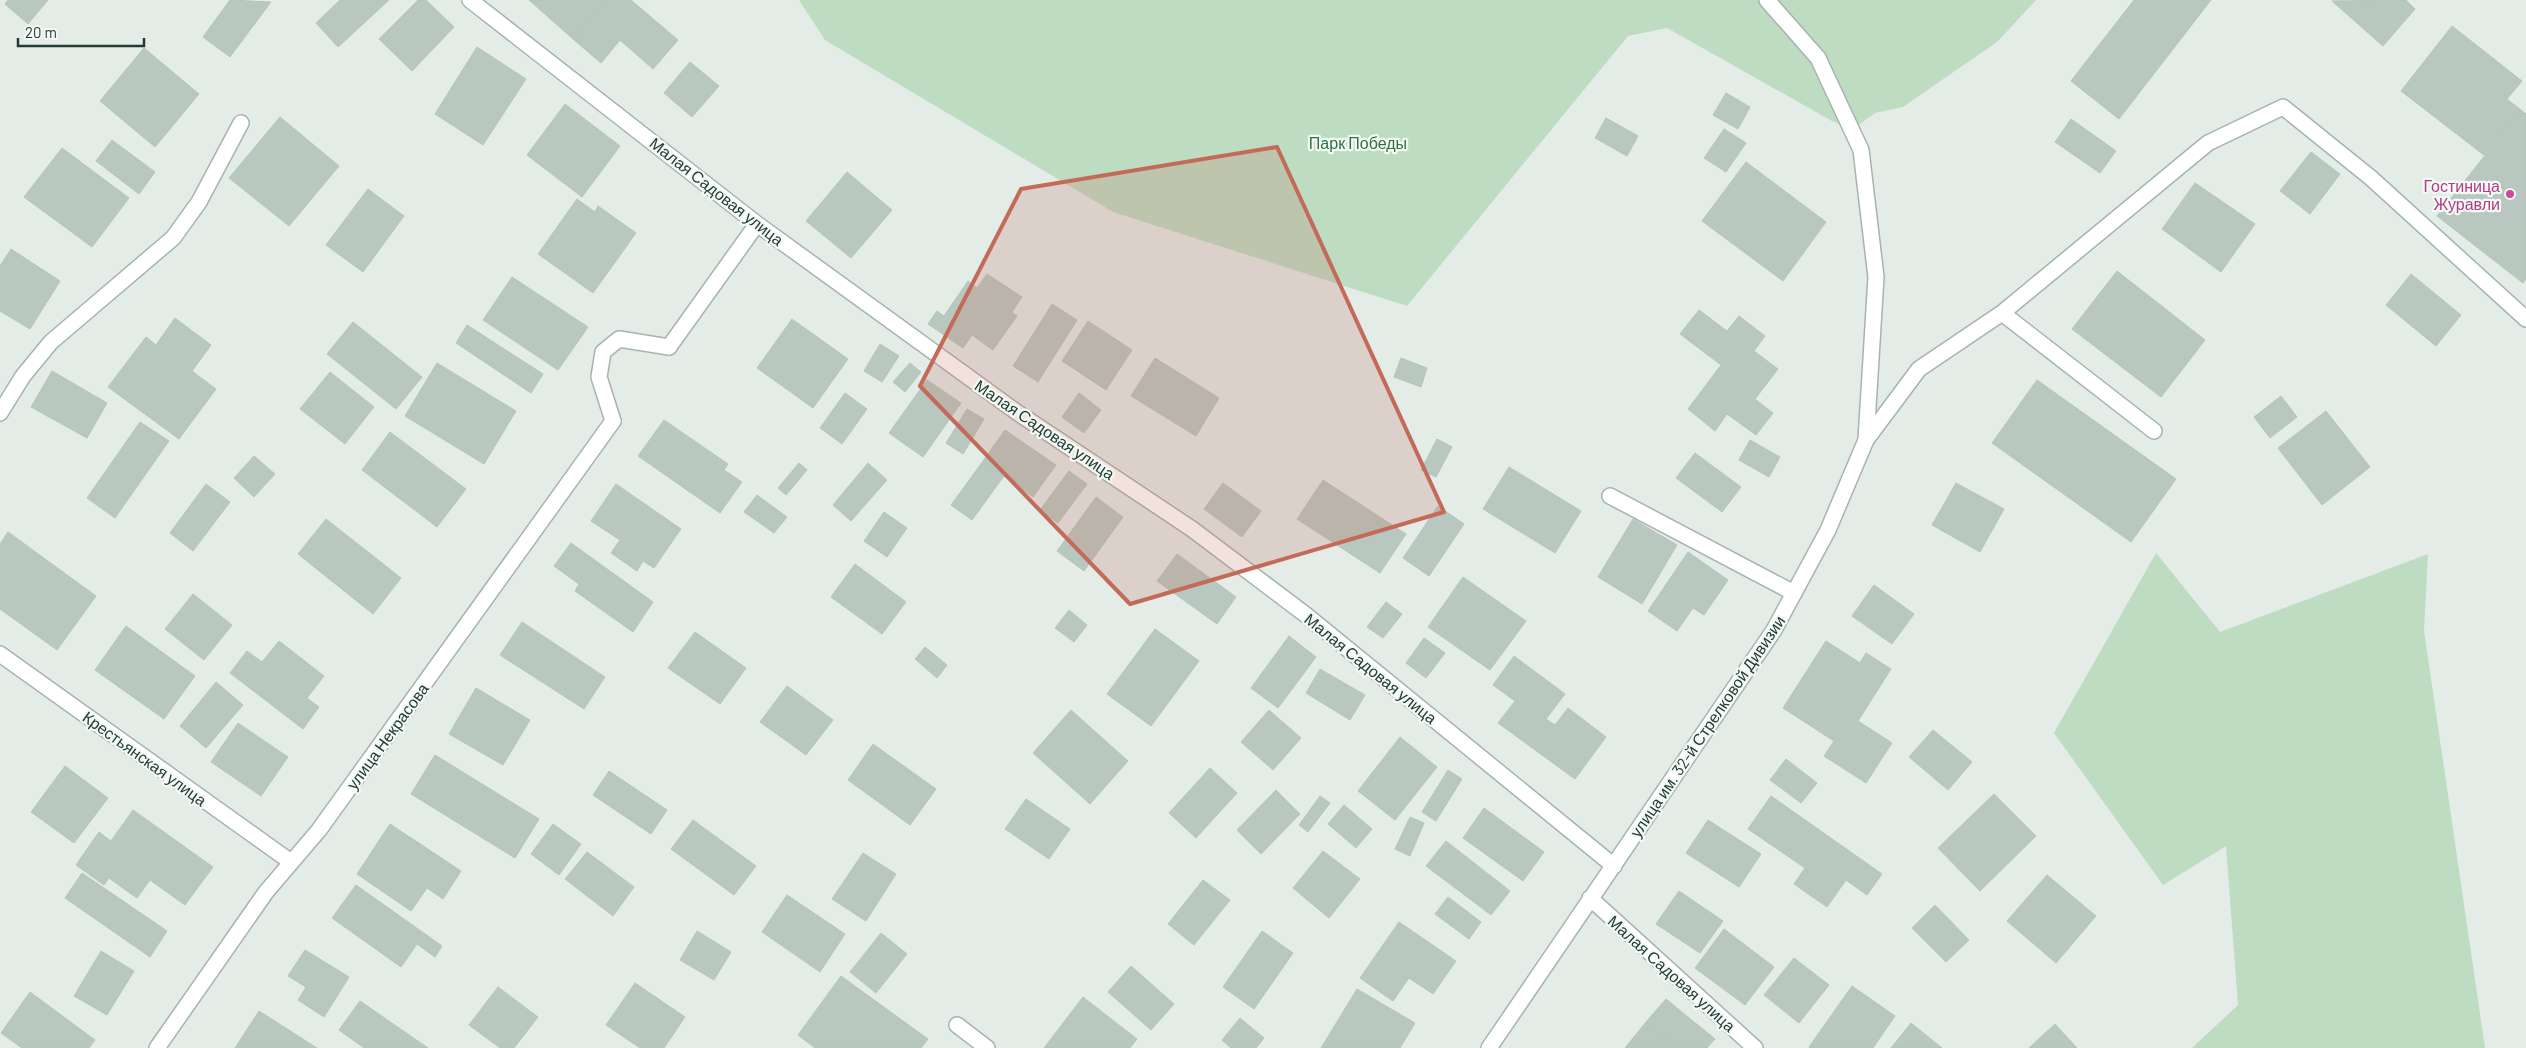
<svg xmlns="http://www.w3.org/2000/svg" width="2526" height="1048" viewBox="0 0 2526 1048" font-family="Barlow,sans-serif">
	<style>
		.green { fill: #bddcc2 }
		.building { fill: #b8c7c0; stroke: #b5c5bd }
		.lines { fill: none; stroke-linecap: round; stroke-linejoin: round }
		.service-casing { stroke: #a6b4ad; stroke-width: 18 }
		.minor-casing { stroke: #a6b4ad; stroke-width: 18 }
		.service { stroke: #fff; stroke-width: 15 }
		.minor { stroke: #fff; stroke-width: 15 }
		.marked { fill: #c36a58; fill-opacity: 0.2; stroke: #c36a58; stroke-width: 4; stroke-linejoin: round }
		.hotel-dot { fill: #d1479c; stroke: #f3f9f5; stroke-width: 2 }
		.labels { text-anchor: middle; dominant-baseline: central; stroke-width: 4.5; stroke-linejoin: round; paint-order: stroke }
		.park-label { font-size: 16px; fill: #2f7142; stroke: #f3f9f5 }
		.hotel-label { font-size: 16px; fill: #b23c85; stroke: #f3f9f5; text-anchor: end }
		.street-label { font-size: 16px; fill: #233c33; stroke: #f3f9f5 }
	</style>
	<rect width="100%" height="100%" fill="#e3ece7"/>
	<path class="green" d="M799,0H2036L1997,42L1903,107L1875,113L1853,129L1832,121L1667,28L1628,36L1407,306L1113,212L825,40Z
		M2156,553L2220,632L2428,554L2424,631L2485,1048H2192L2238,1005L2226,846L2163,885L2054,733Z"/>
	<path class="building" d="M8,0H48L28,24L5,4Z
		M230,0L271,2L230,57L203,37Z
		M340,0H389L338,47L316,23Z
		M418,0H426L454,27L412,71L379,39Z
		M529,0H607L573,39Z
		M607,0H631L678,40L653,69L620,40L601,63L573,39Z
		M2134,0H2211L2119,119L2071,81Z
		M2406,0L2415,9L2383,46L2332,1Z
		M2452,26L2522,81L2507,99L2521,110L2484,155L2401,91Z
		M477,47L526,79L483,145L435,114Z
		M144,48L199,94L155,147L100,101Z
		M690,62L719,86L692,117L664,93Z
		M1726,93L1750,107L1738,129L1713,115Z
		M565,104L620,146L582,197L527,155Z
		M2521,110L2526,114V279L2523,283L2437,216Z
		M280,117L339,166L289,226L229,178Z
		M1606,118L1638,136L1627,156L1595,138Z
		M2071,119L2116,151L2100,173L2055,142Z
		M1724,129L1746,143L1726,172L1704,158Z
		M112,140L155,172L139,194L96,161Z
		M62,148L129,198L92,247L24,197Z
		M2311,152L2340,174L2310,214L2280,191Z
		M1746,162L1826,222L1783,281L1702,221Z
		M847,172L892,210L851,258L806,221Z
		M2195,183L2255,224L2221,272L2162,229Z
		M368,189L404,216L363,272L326,245Z
		M577,199L595,212L598,206L636,233L593,293L538,254Z
		M11,249L60,281L30,329L0,311V266Z
		M2117,271L2205,340L2161,397L2072,329Z
		M987,274L1022,297L1012,312L1017,316L993,350L972,335L963,348L928,324L937,311L944,316L968,281L977,288Z
		M2411,274L2461,315L2436,346L2386,305Z
		M512,277L588,327L558,370L483,320Z
		M1052,304L1077,320L1038,382L1013,366Z
		M1699,310L1727,331L1739,316L1765,336L1754,351L1778,369L1755,399L1773,413L1756,435L1727,414L1715,431L1688,409L1721,365L1680,334Z
		M175,318L211,345L192,371L216,389L179,439L108,387L146,337L156,345Z
		M792,319L848,359L813,408L757,368Z
		M1088,321L1132,350L1106,390L1062,361Z
		M353,322L422,377L396,409L327,354Z
		M467,325L543,374L531,393L456,343Z
		M880,344L899,356L882,382L864,371Z
		M1155,358L1219,398L1196,436L1131,396Z
		M1401,358L1427,368L1421,387L1394,377Z
		M437,363L516,411L484,464L405,416Z
		M910,363L921,372L905,392L893,382Z
		M52,371L107,403L87,438L31,407Z
		M330,372L374,407L345,444L300,409Z
		M927,380L961,403L923,457L889,433Z
		M2037,380L2176,479L2131,542L1992,443Z
		M845,393L867,409L842,444L820,428Z
		M1079,393L1101,410L1084,433L1062,417Z
		M2281,396L2297,417L2270,438L2254,417Z
		M967,409L984,419L963,454L946,443Z
		M2326,411L2370,467L2322,505L2278,448Z
		M664,420L728,464L724,470L742,482L720,513L638,456Z
		M140,422L169,441L115,518L87,498Z
		M1005,430L1056,465L1033,497L983,461Z
		M390,432L466,489L437,527L362,470Z
		M1437,439L1452,447L1436,477L1421,470Z
		M1750,440L1780,457L1769,477L1739,460Z
		M1695,453L1741,487L1722,512L1676,478Z
		M254,456L275,474L254,497L234,478Z
		M983,461L1004,476L972,520L951,505Z
		M799,463L807,470L786,495L778,488Z
		M868,463L887,480L851,521L833,505Z
		M1509,467L1581,511L1555,553L1483,509Z
		M1069,471L1087,484L1058,523L1040,510Z
		M1323,480L1406,534L1380,573L1297,519Z
		M1223,483L1261,511L1242,537L1204,509Z
		M1956,483L2004,509L1980,552L1932,525Z
		M206,484L230,502L193,551L170,533Z
		M616,484L681,529L654,568L643,561L637,571L611,553L620,540L591,521Z
		M757,495L787,517L774,533L744,512Z
		M1096,497L1123,517L1084,571L1057,551Z
		M1438,506L1464,524L1429,576L1403,558Z
		M884,512L907,528L887,557L864,541Z
		M326,519L401,578L373,614L298,554Z
		M1633,519L1677,545L1642,604L1598,577Z
		M8,532L96,596L57,650L0,609V544Z
		M571,543L653,602L633,632L575,591L579,584L554,566Z
		M1688,552L1728,580L1704,615L1693,608L1677,631L1648,611Z
		M1177,554L1236,597L1217,624L1157,581Z
		M855,564L906,602L882,634L831,597Z
		M1463,577L1526,621L1490,670L1428,627Z
		M1874,585L1914,614L1892,644L1852,616Z
		M193,594L232,625L204,660L165,629Z
		M1386,602L1402,614L1383,638L1367,627Z
		M1069,610L1087,625L1074,642L1055,628Z
		M522,622L605,677L584,709L500,655Z
		M126,626L195,676L164,719L95,670Z
		M1155,629L1199,661L1151,726L1107,694Z
		M695,632L746,668L720,704L668,668Z
		M1289,636L1316,657L1278,708L1251,688Z
		M1424,638L1445,653L1426,678L1406,663Z
		M279,641L324,676L307,698L319,707L303,729L230,673L247,651L262,662Z
		M1826,641L1860,663L1866,653L1891,669L1858,721L1892,743L1866,783L1824,756L1834,741L1783,708Z
		M925,647L947,665L937,678L915,659Z
		M1514,656L1565,694L1546,719L1555,725L1568,708L1606,737L1575,779L1498,723L1515,701L1493,685Z
		M1320,669L1365,695L1350,720L1306,693Z
		M216,682L243,705L206,748L180,726Z
		M787,686L833,720L806,755L760,722Z
		M476,688L530,720L503,765L449,734Z
		M1071,710L1128,761L1090,804L1033,753Z
		M1269,710L1301,738L1273,770L1241,742Z
		M238,723L288,757L261,796L211,762Z
		M1933,730L1972,762L1948,790L1909,757Z
		M1400,737L1437,767L1395,820L1358,791Z
		M873,744L936,789L910,825L848,780Z
		M435,755L539,819L515,858L411,794Z
		M1786,759L1817,783L1801,803L1770,780Z
		M65,766L108,798L74,843L31,812Z
		M1210,768L1237,793L1196,838L1169,813Z
		M1448,770L1462,779L1436,821L1422,812Z
		M609,771L667,810L651,834L593,795Z
		M1276,790L1300,814L1261,854L1237,830Z
		M1994,794L2036,836L1980,891L1938,848Z
		M1320,796L1330,803L1308,832L1299,825Z
		M1771,796L1882,874L1867,895L1846,880L1827,907L1794,884L1805,868L1748,829Z
		M1026,799L1070,829L1049,859L1005,829Z
		M1344,805L1372,829L1356,848L1328,824Z
		M1484,808L1544,852L1523,881L1463,838Z
		M133,810L213,867L185,905L150,880L137,898L109,878L104,885L76,865L99,832L111,841Z
		M1410,817L1424,823L1410,856L1395,849Z
		M693,820L756,866L734,895L671,849Z
		M1708,820L1761,854L1739,887L1686,853Z
		M390,824L461,871L443,899L427,888L411,911L357,874Z
		M553,824L581,844L559,875L531,854Z
		M1446,841L1510,891L1491,915L1426,866Z
		M1323,851L1360,879L1329,918L1293,888Z
		M587,852L634,887L613,916L565,879Z
		M863,853L896,874L866,921L832,899Z
		M82,873L167,931L150,957L65,898Z
		M2047,875L2096,916L2056,963L2007,921Z
		M1203,880L1230,900L1194,945L1168,924Z
		M356,885L442,946L435,957L417,944L401,967L332,918Z
		M1679,891L1723,921L1700,953L1656,924Z
		M787,895L845,934L820,972L762,932Z
		M1448,897L1481,922L1469,939L1435,914Z
		M1935,905L1969,940L1946,962L1912,928Z
		M1399,922L1456,961L1433,994L1409,978L1393,1001L1360,978Z
		M1724,929L1774,967L1745,1005L1695,968Z
		M697,931L731,952L714,980L680,960Z
		M1262,931L1293,953L1254,1009L1223,987Z
		M881,933L907,954L876,993L850,972Z
		M305,950L349,977L324,1017L298,1000L306,987L288,976Z
		M101,951L134,971L107,1015L74,996Z
		M1794,958L1829,985L1799,1023L1764,995Z
		M1131,966L1174,1004L1151,1030L1108,992Z
		M841,976L928,1039L921,1048H815L798,1035Z
		M635,983L685,1017L664,1048H640L606,1025Z
		M1852,986L1895,1016L1873,1048H1811L1809,1047Z
		M498,987L538,1017L514,1048H500L469,1025Z
		M1357,989L1415,1023L1400,1048H1321Z
		M30,992L95,1040L89,1048H22L1,1033Z
		M1083,997L1137,1039L1130,1048H1044Z
		M1666,999L1715,1039L1707,1048H1677L1646,1022Z
		M360,1001L428,1048H364L339,1030Z
		M259,1011L317,1048H235Z
		M1240,1018L1264,1038L1256,1048H1231L1222,1040Z
		M1646,1022L1677,1048H1625Z
		M1911,1023L1942,1048H1891Z
		M2055,1024L2077,1048H2029Z"/>
	<g class="lines">
		<g class="service-casing">
			<path id="service" d="M2002,313L2154,431
				M613,421L599,377L603,352L619,339L669,347
				M1866,440L1919,369L2002,313L2208,143L2283,107L2371,178L2526,319
				M1610,496L1794,593"/>
		</g>
		<g class="minor-casing">
			<path id="minor" d="M470,0L757,224L1018,413L1192,529L1306,615L1614,866
				M669,347L757,224
				M0,413L23,376L51,342L173,238L199,202L241,123
				M0,654L291,862
				M1590,898L1755,1048
				M957,1025L987,1048
				M157,1048L266,892L319,830L613,421
				M1489,1048L1774,630L1828,530L1866,440L1876,277L1861,150L1818,58L1767,0"/>
		</g>
		<use href="#service" class="service"/>
		<use href="#minor" class="minor"/>
	</g>
	<path class="marked" d="M1277,147L1444,512L1130,604L920,386L1021,189Z"/>
	<circle class="hotel-dot" cx="2510" cy="194" r="5"/>
	<g class="labels">
		<g class="park-label">
			<text x="1358" y="142">Парк Победы</text>
		</g>
		<g class="hotel-label">
			<text x="2500" y="185">Гостиница<tspan x="2500" dy="18">Журавли</tspan></text>
		</g>
		<g class="street-label">
			<text transform="translate(717 191) rotate(38)">Малая Садовая улица</text>
			<text transform="translate(1045 429) rotate(34)">Малая Садовая улица</text>
			<text transform="translate(1371 668) rotate(39)">Малая Садовая улица</text>
			<text transform="translate(1707 726) rotate(-56)">улица им. 32-й Стрелковой Дивизии</text>
			<text transform="translate(387 736) rotate(-54)">улица Некрасова</text>
			<text transform="translate(145 758) rotate(36)">Крестьянская улица</text>
			<text transform="translate(1672 973) rotate(42)">Малая Садовая улица</text>
		</g>
	</g>
	<path d="M18 38v8h126v-8" fill="none" stroke="#233c33" stroke-width="2.5"/>
	<text x="25" y="38" font-size="15" fill="#233c33" stroke="#f3f9f5" stroke-width="4" paint-order="stroke">20 m</text>
</svg>
